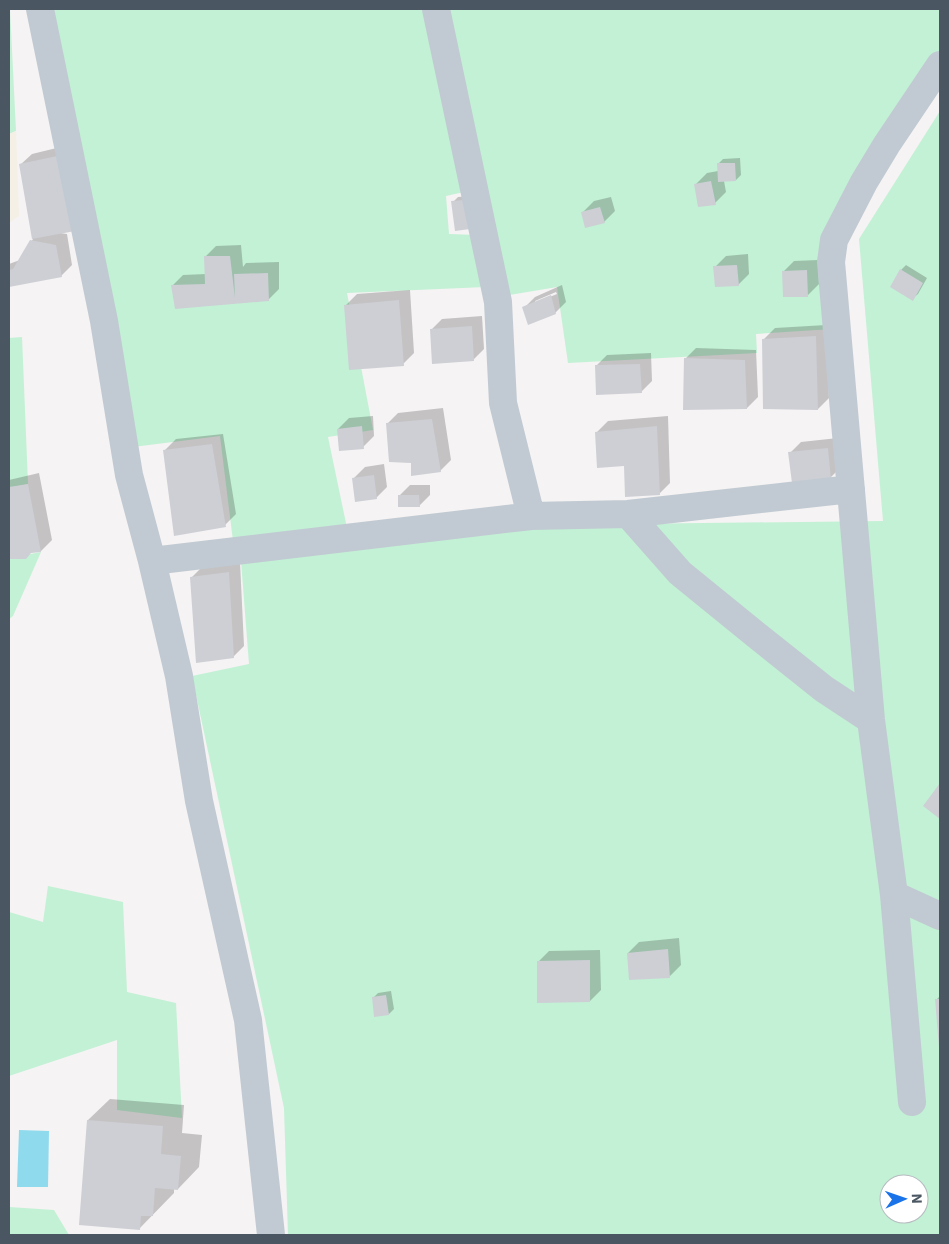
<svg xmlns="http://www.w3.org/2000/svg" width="949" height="1244" viewBox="0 0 949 1244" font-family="'IBM Plex Sans',sans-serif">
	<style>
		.green { fill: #c3f1d5; fill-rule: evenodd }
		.sand { fill: #f5f0e5 }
		.water { fill: #90daee }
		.shadow { fill: #0003; fill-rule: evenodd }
		.building { fill: #cdcfd5 }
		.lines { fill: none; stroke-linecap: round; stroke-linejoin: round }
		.minor { stroke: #c1cad2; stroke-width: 28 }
	</style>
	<rect width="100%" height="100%" fill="#f5f3f3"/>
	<path class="green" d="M9,9H10L16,131L9,134Z
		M47,9H426L464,192L446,196L449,234L476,235L485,287L347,293L373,430L328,437L347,528L233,541L220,436L133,447Z
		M443,9H940V57L827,239L832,329L756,334L757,353L568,363L557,287L504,296Z
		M940,111V1235H288L284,1108L192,676L249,664L241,561L531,528L623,524L883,521L859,239ZM889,1184H919V1214H889Z
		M22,337L28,484L9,488V338Z
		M41,552L13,616L9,619V558Z
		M48,886L123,902L127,992L176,1003L182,1118L117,1110V1040L9,1076V912L43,922Z
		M9,1207L54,1210L69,1235H9Z"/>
	<path class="sand" d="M16,131L19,216L10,222L9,134Z"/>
	<path class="water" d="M19,1130L49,1131L48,1187H17Z"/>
	<path class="shadow" d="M73,144L60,233L67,234L72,265L61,276L9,286V264L20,260L33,239L20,165L32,154Z
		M740,158L741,175L736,180L724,181L726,192L715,203L696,184L707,173L718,171V164L723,159Z
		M470,196L475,222L453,202L458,197Z
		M611,197L615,211L604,222L583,212L594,201Z
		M241,245L243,267L246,263L279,262V289L268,300L176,308L172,286L183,275L206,274L205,257L216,246Z
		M748,254L749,274L738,285L715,267L726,256Z
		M818,260L819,284L808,295L783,272L794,261Z
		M906,265L927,278L918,294L912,299L901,270Z
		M562,285L566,302L555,313L524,308L535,297ZM556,292L557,294L535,303V301Z
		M410,290L414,353L403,364L346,305L357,294Z
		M482,316L484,349L473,360L431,330L442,319Z
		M826,325L829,398L818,409L764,408V339L775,328Z
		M696,348L756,350L758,397L747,408L685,359Z
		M651,353L652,381L641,392L596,366L607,355Z
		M443,408L451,460L440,471L412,462L387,424L398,413Z
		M373,416L374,436L363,447L338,429L349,418Z
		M668,416L670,483L659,494L625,464L597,432L608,421Z
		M223,434L236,514L225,525L165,450L176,439Z
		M838,438L841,467L830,478L790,453L801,442Z
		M384,464L387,487L376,498L354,478L365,467Z
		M39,473L52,540L41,551H32L26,557H9V480Z
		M410,485H430V495L419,506L399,496Z
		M240,562L244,646L233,657L191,578L202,567Z
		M679,938L681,965L670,976L628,953L639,942Z
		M600,950L601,990L590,1001L538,962L549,951Z
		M391,991L394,1009L389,1014L373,998L378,993Z
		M940,996V1047L936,1000Z
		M110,1099L184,1105L182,1133L202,1135L199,1167L178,1189H174V1193L139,1229L88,1120Z"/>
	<path class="building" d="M62,155L75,231L32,239L19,164Z
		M717,163H735L736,181L718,182Z
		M711,181L716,205L698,207L694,184Z
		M465,200L470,229L455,231L451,201Z
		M600,207L605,223L585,228L581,212Z
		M30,240L56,245L62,277L9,287V270L13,269Z
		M204,256H230L235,298L234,274L268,273L269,301L175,309L171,285L205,284Z
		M737,265L739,286L715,287L713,266Z
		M900,269L923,283L913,301L890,287Z
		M807,270L808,297H783L782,271Z
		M551,295L556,314L528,325L522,307Z
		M399,300L404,366L349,370L344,305Z
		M472,326L474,361L432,364L430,329Z
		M816,336L818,410L763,409L762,339Z
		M684,358L745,360L747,409L683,410Z
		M640,364L642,393L596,395L595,365Z
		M432,419L441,472L411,476V463L389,462L386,423Z
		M362,426L364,449L339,451L337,429Z
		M657,426L660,495L625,497L624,466L597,468L595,432Z
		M212,444L226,527L174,536L163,450Z
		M828,448L831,479L792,483L788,452Z
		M374,475L377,499L355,502L352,478Z
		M28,484L41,552L31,553L26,559H9V487Z
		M398,495H419L420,507H398Z
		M229,572L234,658L196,663L190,577Z
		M940,783V819L923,806Z
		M668,949L670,978L629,980L627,953Z
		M590,960V1002L537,1003V961Z
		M386,995L389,1015L374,1017L372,997Z
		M935,999H940V1047H939Z
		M87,1120L163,1126L161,1154L181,1156L178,1190L155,1188L153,1216H141L140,1230L79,1225Z"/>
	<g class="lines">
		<path class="minor" d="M40,9L104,321L129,475L152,561L179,676L199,801L248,1020L271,1235
			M436,9L498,302L503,403L531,516
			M628,514L680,573L755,634L824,689L871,720
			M152,561L531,516L628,514L851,489
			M894,895L940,916
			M912,1102L894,895L871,720L831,262L834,240L864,182L887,144L940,65"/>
	</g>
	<rect width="949" height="1244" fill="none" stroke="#4a5661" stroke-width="20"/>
	<g transform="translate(904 1199) rotate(88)"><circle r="24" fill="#ffffff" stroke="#b7bbc0"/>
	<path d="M0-4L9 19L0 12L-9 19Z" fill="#1a73e8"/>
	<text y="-8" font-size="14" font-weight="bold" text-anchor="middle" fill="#4a5661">N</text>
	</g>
</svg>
